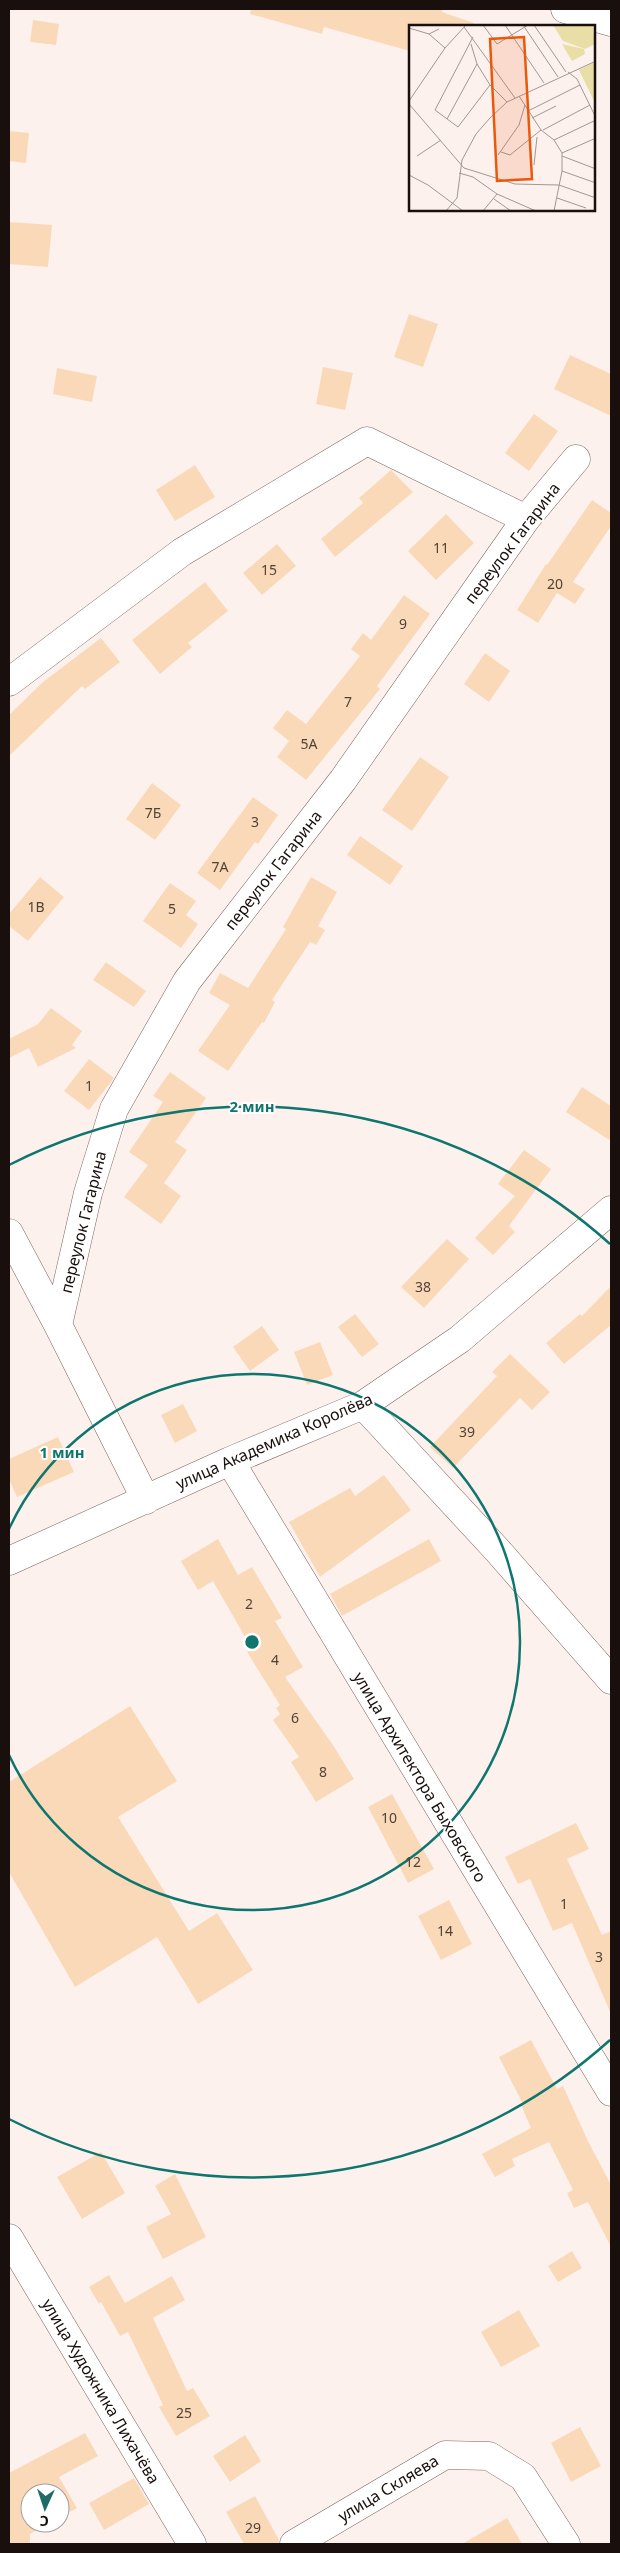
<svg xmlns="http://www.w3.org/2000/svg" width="620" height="2553" viewBox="0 0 620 2553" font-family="'Noto Sans',sans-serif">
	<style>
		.building { fill: #fad9b8 }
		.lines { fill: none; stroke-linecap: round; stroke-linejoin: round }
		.minor-casing { stroke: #7d655f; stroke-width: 29 }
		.minor { stroke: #fff; stroke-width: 28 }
		.ring { fill: none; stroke: #0f766e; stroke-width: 2.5 }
		.labels { text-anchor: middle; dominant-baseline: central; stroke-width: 4; stroke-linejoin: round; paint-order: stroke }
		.number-label { font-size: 14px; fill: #514238 }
		.street-label { font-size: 16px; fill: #19100e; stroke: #fff }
		.inset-road { fill: none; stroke: #a29794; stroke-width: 1 }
		.view { fill: #e8590c; fill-opacity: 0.15; stroke: #e8590c; stroke-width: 2.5 }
		.inset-edge { fill: none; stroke: #19100e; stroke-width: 2.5 }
		.centre { fill: #0f766e; stroke: #fff; stroke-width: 2.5 }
		.ring-label { font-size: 15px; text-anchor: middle; font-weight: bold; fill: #0f766e; stroke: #fff; stroke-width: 4; stroke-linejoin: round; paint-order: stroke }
	</style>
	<rect width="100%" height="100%" fill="#fdf1ee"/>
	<path class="building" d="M251,9H443L442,12L474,23V26H410V51L324,27L322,34L250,14Z
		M33,20L59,24L56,45L30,42Z
		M9,131L29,133L26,163L9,161Z
		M9,222L52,225L48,267L9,264Z
		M409,314L438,324L423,367L394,357Z
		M570,355L611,374V416L554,389Z
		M323,367L353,373L345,410L316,404Z
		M57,368L97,376L92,402L53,394Z
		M534,414L558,431L529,471L505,453Z
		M195,465L215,497L175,521L156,490Z
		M391,470L413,492L335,557L321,539L363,503L359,498Z
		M592,500L611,513V526L573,582L585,589L575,604L557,593L538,623L517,610L546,564L547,565Z
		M446,514L474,543L436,580L408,551Z
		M277,544L296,566L262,595L243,573Z
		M205,582L228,611L188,643L192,647L160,674L132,640Z
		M404,595L430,614L377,686L380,689L306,780L277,757L289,741L273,728L287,710L306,724L360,656L351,649L363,633L371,640Z
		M101,638L120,662L85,689L82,686L9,756V715L43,682Z
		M485,653L510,671L489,702L464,684Z
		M420,757L449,777L412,831L382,810Z
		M152,783L181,805L155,840L126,819Z
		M253,797L278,815L258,844L255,842L220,890L197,873Z
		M360,836L403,866L390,885L347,855Z
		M40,877L64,897L28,941L9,926V914Z
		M311,877L337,892L318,926L325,930L316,945L310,942L272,1000L275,1002L264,1023L262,1022L228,1071L198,1051L230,1005L209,993L220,973L248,988L286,929L283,927Z
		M170,883L196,901L186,915L198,924L181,948L143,921Z
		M106,962L146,991L134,1007L93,980Z
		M51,1008L82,1031L72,1045L76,1048L38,1067L29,1048L9,1058V1039L38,1024Z
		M89,1059L114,1078L89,1110L64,1091Z
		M170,1072L206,1098L175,1142L187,1150L164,1183L181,1196L161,1224L124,1197L148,1165L129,1152L163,1102L153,1096Z
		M582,1087L611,1106V1141L566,1112Z
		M524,1150L551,1169L509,1226L515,1232L493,1255L475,1238L515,1196L498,1184Z
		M447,1239L469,1259L424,1308L401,1287Z
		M611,1286V1325L564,1364L546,1343L580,1314L582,1316Z
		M355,1314L379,1344L362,1357L338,1327Z
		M262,1326L279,1350L250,1371L233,1347Z
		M320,1342L333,1375L307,1385L294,1352Z
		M510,1354L550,1392L532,1410L520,1398L453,1468L430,1447L497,1376L492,1372Z
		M183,1404L197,1431L175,1443L161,1415Z
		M58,1437L74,1472L17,1497L9,1479V1459Z
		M384,1475L411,1510L320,1577L289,1522L350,1488L355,1496Z
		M218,1539L238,1575L252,1567L282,1618L275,1621L303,1667L285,1677L333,1745L354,1779L316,1802L291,1762L299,1757L273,1720L280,1714L276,1708L280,1705L247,1652L252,1649L213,1581L198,1590L181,1561Z
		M429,1539L441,1561L342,1616L330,1594Z
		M130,1706L177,1781L118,1817L189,1931L217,1913L253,1970L198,2004L157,1937L75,1987L9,1872V1782Z
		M392,1794L434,1869L408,1883L368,1807Z
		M576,1823L589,1849L567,1859L602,1935L611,1931V2014L572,1923L553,1931L530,1879L518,1884L505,1857Z
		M449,1900L472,1944L441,1960L418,1916Z
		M531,2040L557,2089L563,2086L588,2141L611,2185V2247L588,2202L574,2208L567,2193L573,2190L549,2142L512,2159L515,2166L495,2177L482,2154L531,2128L521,2105L523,2104L499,2057Z
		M101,2152L125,2193L82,2219L57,2177Z
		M175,2174L206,2237L163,2259L146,2227L171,2214L155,2186Z
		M572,2251L582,2268L558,2282L548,2266Z
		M109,2275L125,2303L172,2276L185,2300L153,2318L187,2391L193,2388L210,2416L176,2436L159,2407L163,2405L128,2332L120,2336L101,2302L99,2304L89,2287Z
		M519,2310L540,2346L501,2367L481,2332Z
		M580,2427L601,2466L571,2482L551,2443Z
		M85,2433L98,2456L59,2477L77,2508L60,2517V2493H30V2523H49L30,2534V2544H9V2473Z
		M245,2435L261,2461L230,2482L213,2456Z
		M134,2478L149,2504L104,2530L89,2503Z
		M255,2496L279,2540L278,2544H244L226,2512Z
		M507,2518L522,2544H462Z"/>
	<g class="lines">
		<g class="minor-casing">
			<path id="minor" d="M565,9L611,22
				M9,682L182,552L367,441L526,519
				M9,1233L58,1325L146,1500
				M58,1325L88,1193L114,1109L187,981L343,780L526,519L576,459
				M363,1405L498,1551L611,1680
				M230,1461L611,2092
				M9,1561L230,1461L363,1405L460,1339L611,1210
				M9,2238L192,2544
				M294,2544L445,2455L489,2456L523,2477L566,2544"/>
		</g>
		<use href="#minor" class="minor"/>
	</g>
	<g class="ring">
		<path d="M9 1529A268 268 0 1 1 9 1755"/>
		<path d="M610 2040A535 535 0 0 1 9 2119M9 1165A535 535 0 0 1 610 1244"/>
	</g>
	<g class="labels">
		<g class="number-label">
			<text x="441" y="547">11</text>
			<text x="269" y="569">15</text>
			<text x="555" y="583">20</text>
			<text x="403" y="623">9</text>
			<text x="348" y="701">7</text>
			<text x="309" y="743">5А</text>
			<text x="153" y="812">7Б</text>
			<text x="255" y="821">3</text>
			<text x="220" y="866">7А</text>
			<text x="36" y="906">1В</text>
			<text x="172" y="908">5</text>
			<text x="89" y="1085">1</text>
			<text x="423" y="1286">38</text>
			<text x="467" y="1431">39</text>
			<text x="249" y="1603">2</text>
			<text x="275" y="1659">4</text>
			<text x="295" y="1717">6</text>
			<text x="323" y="1771">8</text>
			<text x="389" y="1817">10</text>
			<text x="413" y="1861">12</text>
			<text x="564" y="1903">1</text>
			<text x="445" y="1930">14</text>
			<text x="599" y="1956">3</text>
			<text x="184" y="2412">25</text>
			<text x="253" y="2527">29</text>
		</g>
		<g class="street-label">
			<text transform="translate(512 543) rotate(-53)">переулок Гагарина</text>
			<text transform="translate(273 870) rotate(-52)">переулок Гагарина</text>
			<text transform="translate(83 1222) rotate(-76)">переулок Гагарина</text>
			<text transform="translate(274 1441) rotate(-24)">улица Академика Королёва</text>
			<text transform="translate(420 1777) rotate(59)">улица Архитектора Быховского</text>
			<text transform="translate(101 2391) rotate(59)">улица Художника Лихачёва</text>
			<text transform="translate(388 2488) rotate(-31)">улица Скляева</text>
		</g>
	</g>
	<g transform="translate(409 25)">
		<rect width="186" height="186" fill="#fdf1ee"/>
		<path d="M144,0H184L186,19L176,24L154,16ZM153,19L175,24L176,29L163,36ZM186,37V78L170,45Z" fill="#e8dea6"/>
		<path class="inset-road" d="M74,0L88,19L119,0M96,0L135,58M114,0L149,52M125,0L157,47M55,2L106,73M0,3L20,9L30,4M20,9L36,23M64,12L26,85L49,102L81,60M62,19L68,39L81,60L98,77M159,47L168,54L187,93M110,71L132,105L145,115L153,128V146L145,186M0,76L36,23L57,0M0,79L55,143L106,159L150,160L187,173M119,86L171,60M123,93L147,81M38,94L68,39M134,105L181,80M145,115L187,95M92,127L101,130L132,105M153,128L187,113M89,130L110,100L116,80M8,131L32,115M153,131L187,144M125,140L128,112M153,146L187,158M50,148L64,152L88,169L127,186M0,150L19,160L54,186M148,173L177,183M85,174L102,186M37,186L48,173L53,135L67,109L81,93L98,77L187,36M74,186L88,169"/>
		<path class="view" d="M115,12L123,154L88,156L81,14Z"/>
		<rect width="186" height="186" class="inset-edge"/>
	</g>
	<circle cx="252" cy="1642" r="8" class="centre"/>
	<g class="ring-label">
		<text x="252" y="1112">2 мин</text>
		<text x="62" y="1458">1 мин</text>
	</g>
	<rect width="620" height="2553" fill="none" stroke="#19100e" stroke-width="20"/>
	<g transform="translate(45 2508) rotate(183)"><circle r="24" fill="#ffffff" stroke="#a39f9f"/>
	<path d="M0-4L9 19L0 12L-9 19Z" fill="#1f6b6a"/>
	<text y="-8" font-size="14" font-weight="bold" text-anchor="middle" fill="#19100e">С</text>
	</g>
</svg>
